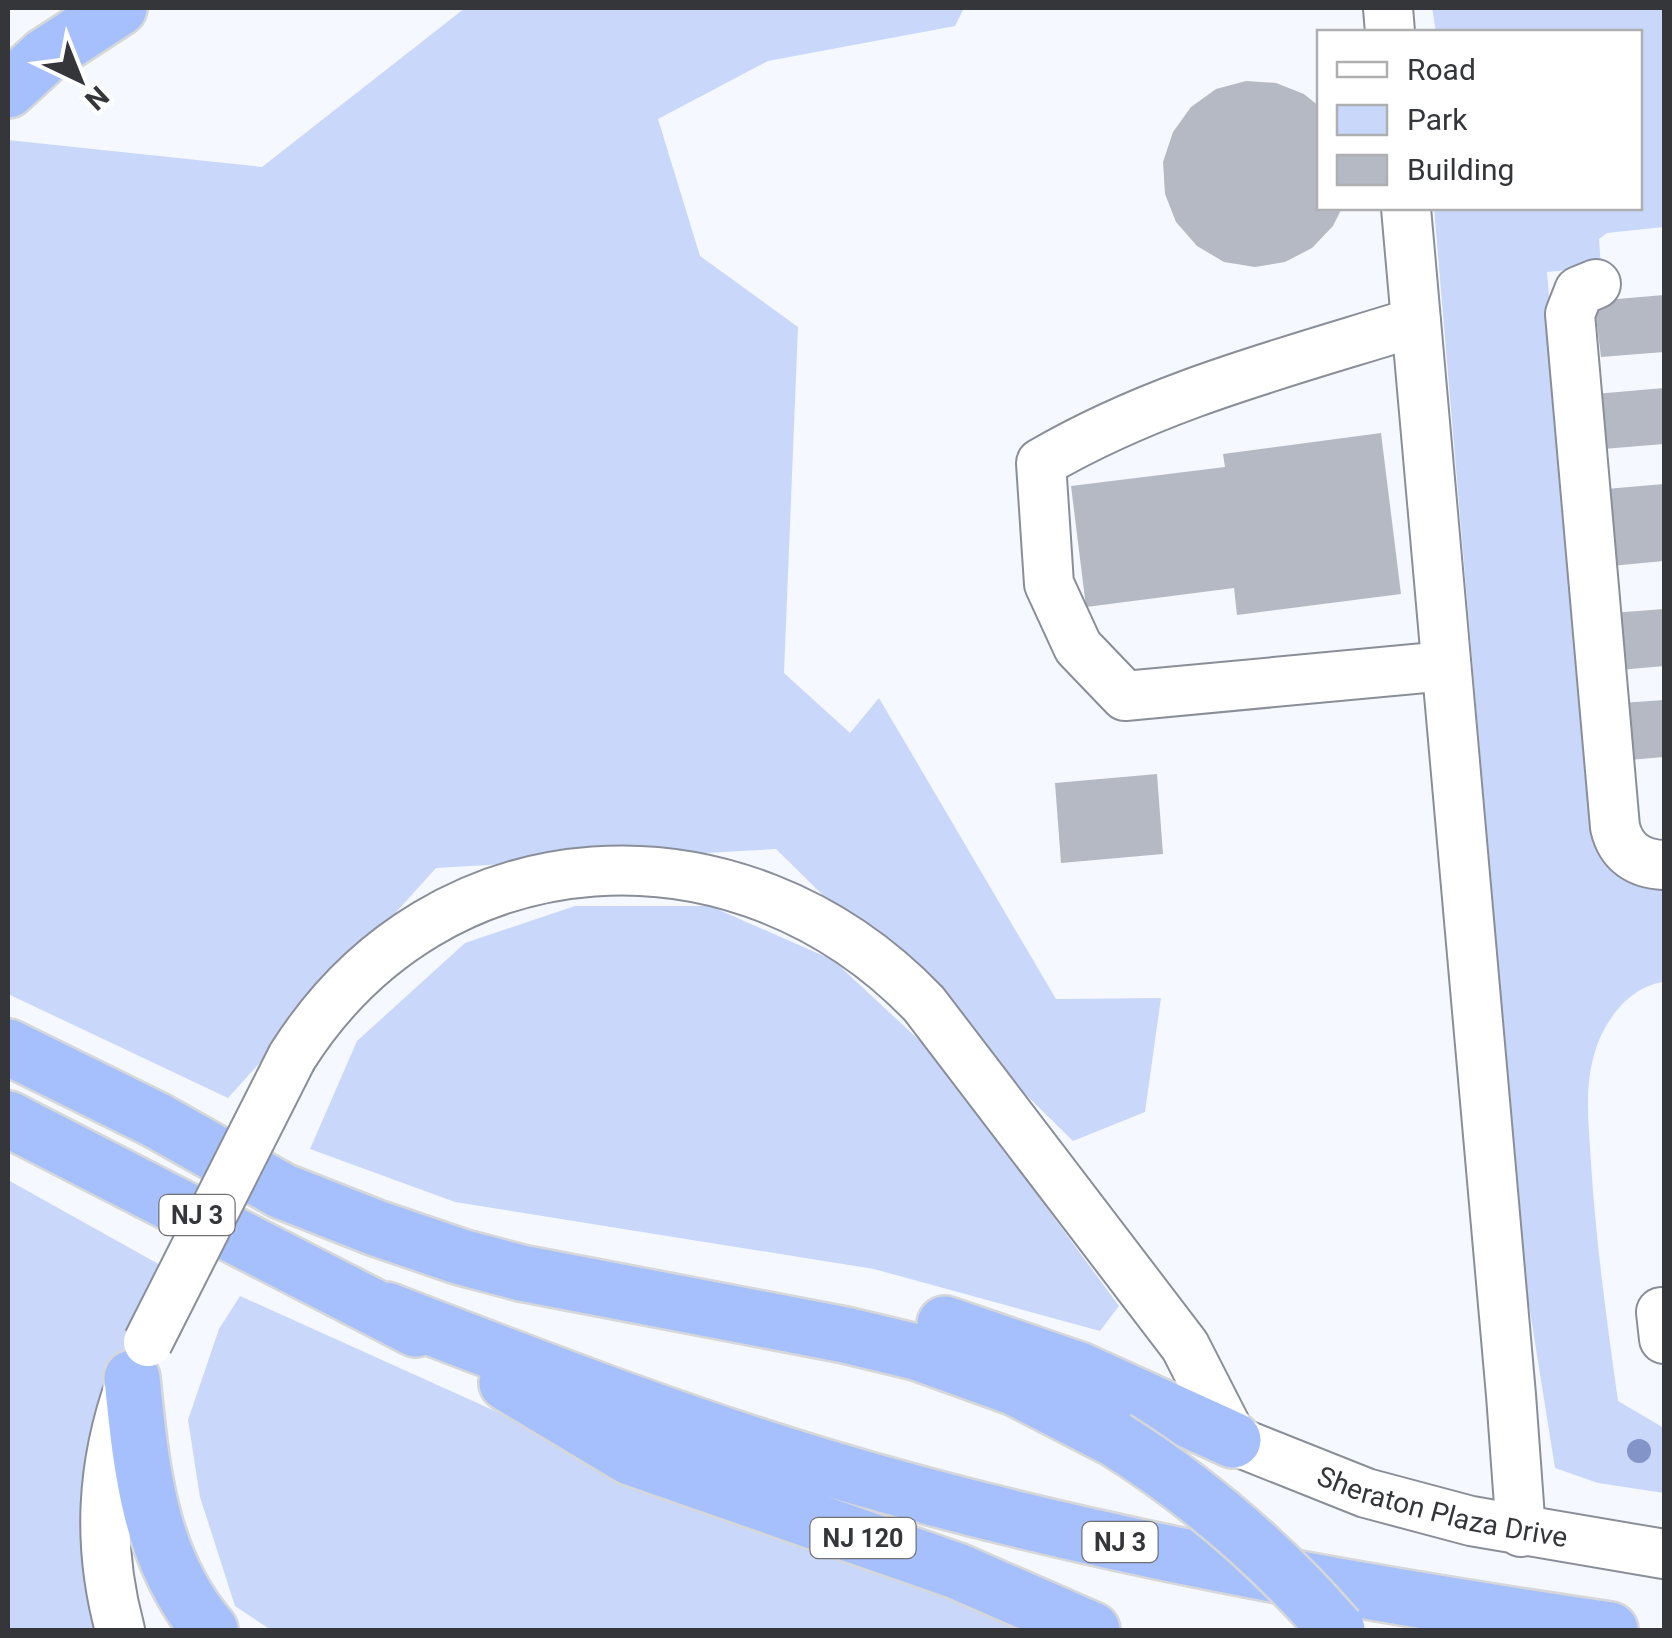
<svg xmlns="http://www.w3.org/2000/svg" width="1672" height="1638" viewBox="0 0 1672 1638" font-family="Roboto,sans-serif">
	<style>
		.green { fill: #c9d8fa }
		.building { fill: #b4b9c4 }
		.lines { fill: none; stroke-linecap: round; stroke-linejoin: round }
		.minor-casing { stroke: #898e98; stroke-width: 52 }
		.highway-casing { stroke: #d6d7d8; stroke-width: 60 }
		.minor { stroke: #fff; stroke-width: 48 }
		.highway { stroke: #a6c0fd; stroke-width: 55 }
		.minor-bridge-casing { stroke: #898e98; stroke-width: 52; stroke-linecap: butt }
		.highway-bridge-casing { stroke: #d6d7d8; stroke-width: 60; stroke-linecap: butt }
		.minor-bridge { stroke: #fff; stroke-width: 48 }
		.highway-bridge { stroke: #a6c0fd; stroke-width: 55 }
		.tree { fill: #8394c8 }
		.labels { text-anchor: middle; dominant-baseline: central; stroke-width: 10; stroke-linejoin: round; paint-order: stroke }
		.shield { fill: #fff; stroke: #717275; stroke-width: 2.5 }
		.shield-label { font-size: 25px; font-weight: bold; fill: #34363a }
		.street-label { font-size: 28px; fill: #34363a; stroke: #fff }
	</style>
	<rect width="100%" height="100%" fill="#f5f8ff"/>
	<path class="green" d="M465,8H964L955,26L768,61L658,119L700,256L798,327L784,673L850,733L879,698L1056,999L1161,998L1145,1112L1073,1141L776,849L436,868L228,1098L8,994V140L262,167Z
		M1432,8H1664V227L1607,233L1599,239L1601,267L1547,272L1592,826L1664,886V982C1629,986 1603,1022 1594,1055C1584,1090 1589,1127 1591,1163C1596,1243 1607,1322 1618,1401L1664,1428V1493L1598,1483L1555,1468L1524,1274L1434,208H1640V32H1436Z
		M575,906H710L833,960L932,1052L1119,1306L1100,1331L874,1269L455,1202L310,1149L357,1041L465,943Z
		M8,1180L162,1266L111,1378L81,1492L93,1630H8Z
		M240,1296L599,1458L1041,1630H271L235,1606L200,1497L188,1420L219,1329Z"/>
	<path class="building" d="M1246,81L1276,83L1304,94L1320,107V208H1342L1333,226L1312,248L1285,262L1255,267L1224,262L1197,246L1176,222L1165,194L1163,162L1173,132L1191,107L1216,89Z
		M1664,295V352L1601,357L1594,301Z
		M1664,388V444L1603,449L1595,394Z
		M1381,433L1401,594L1237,615L1234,588L1086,607L1071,486L1225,467L1223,454Z
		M1664,484V561L1611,566L1606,489Z
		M1664,609V666L1620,670L1612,613Z
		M1664,700V757L1629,760L1621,703Z
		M1157,774L1163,854L1061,863L1055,783Z"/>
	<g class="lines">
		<g class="minor-casing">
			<g id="minor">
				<path d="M1388,8L1390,32"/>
				<path d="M1406,208L1511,1395L1521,1532"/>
				<path d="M1596,284L1579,291L1570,314L1615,827C1621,853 1639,864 1664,865"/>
				<path d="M1416,322C1288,362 1157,395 1041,463L1049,584L1078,647L1125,696L1446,666"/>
				<path id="s1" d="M292,1057C438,826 739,811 924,1004L1185,1346L1233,1440L1366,1493L1471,1521L1664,1554"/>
				<path d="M1661,1312L1664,1339"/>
				<path d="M120,1630C97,1545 101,1465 131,1382"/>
			</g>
		</g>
		<g class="highway-casing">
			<path id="highway" d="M8,90L45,56L119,8
				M8,1047L156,1120L282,1191L376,1228L461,1257L521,1273L845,1335L916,1352L1016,1388L1115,1439
				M8,1119L416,1329
				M386,1310C532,1366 677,1423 827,1468C1082,1544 1346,1591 1610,1630
				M945,1324L1079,1370L1233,1440
				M132,1378C141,1468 149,1559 210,1630
				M507,1383L630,1457L957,1571L1092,1630"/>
		</g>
		<use href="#minor" class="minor"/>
		<use href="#highway" class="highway"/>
		<g class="minor-bridge-casing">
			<path id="minor-bridge" d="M148,1342L292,1057"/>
		</g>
		<g class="highway-bridge-casing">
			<path id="highway-bridge" d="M1115,1439C1199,1492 1272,1555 1337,1630"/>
		</g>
		<use href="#minor-bridge" class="minor-bridge"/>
		<use href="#highway-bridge" class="highway-bridge"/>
	</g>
	<circle class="tree" cx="1639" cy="1451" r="12"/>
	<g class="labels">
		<g class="shield">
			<rect x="159.5" y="1195" width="75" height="40" rx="8"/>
			<rect x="810.5" y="1518" width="105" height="40" rx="8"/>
			<rect x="1082.5" y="1522" width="75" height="40" rx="8"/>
		</g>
		<g class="shield-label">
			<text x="197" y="1215">NJ 3</text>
			<text x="863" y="1538">NJ 120</text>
			<text x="1120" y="1542">NJ 3</text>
		</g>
		<g class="street-label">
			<text stroke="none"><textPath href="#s1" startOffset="1492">Sheraton Plaza Drive</textPath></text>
		</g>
	</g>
	<rect width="1672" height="1638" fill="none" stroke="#34363a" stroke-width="20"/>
	<rect x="1317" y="30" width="325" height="180" fill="#ffffff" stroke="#aeafb0" stroke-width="2.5"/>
	<rect x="1337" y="62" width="50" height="15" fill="#ffffff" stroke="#aeafb0" stroke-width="2.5"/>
	<text x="1407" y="80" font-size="30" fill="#34363a">Road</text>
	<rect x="1337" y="105" width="50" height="30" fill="#c9d8fa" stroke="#aeafb0" stroke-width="2.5"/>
	<text x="1407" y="130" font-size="30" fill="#34363a">Park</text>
	<rect x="1337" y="155" width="50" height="30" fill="#b4b9c4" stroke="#aeafb0" stroke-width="2.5"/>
	<text x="1407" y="180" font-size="30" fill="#34363a">Building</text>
	<g transform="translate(80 80) rotate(137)" stroke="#ffffff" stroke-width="8" paint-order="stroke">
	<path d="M0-8L18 38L0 25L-18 38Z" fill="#34363a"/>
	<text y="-15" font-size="28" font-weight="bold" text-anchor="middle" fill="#34363a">N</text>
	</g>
</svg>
